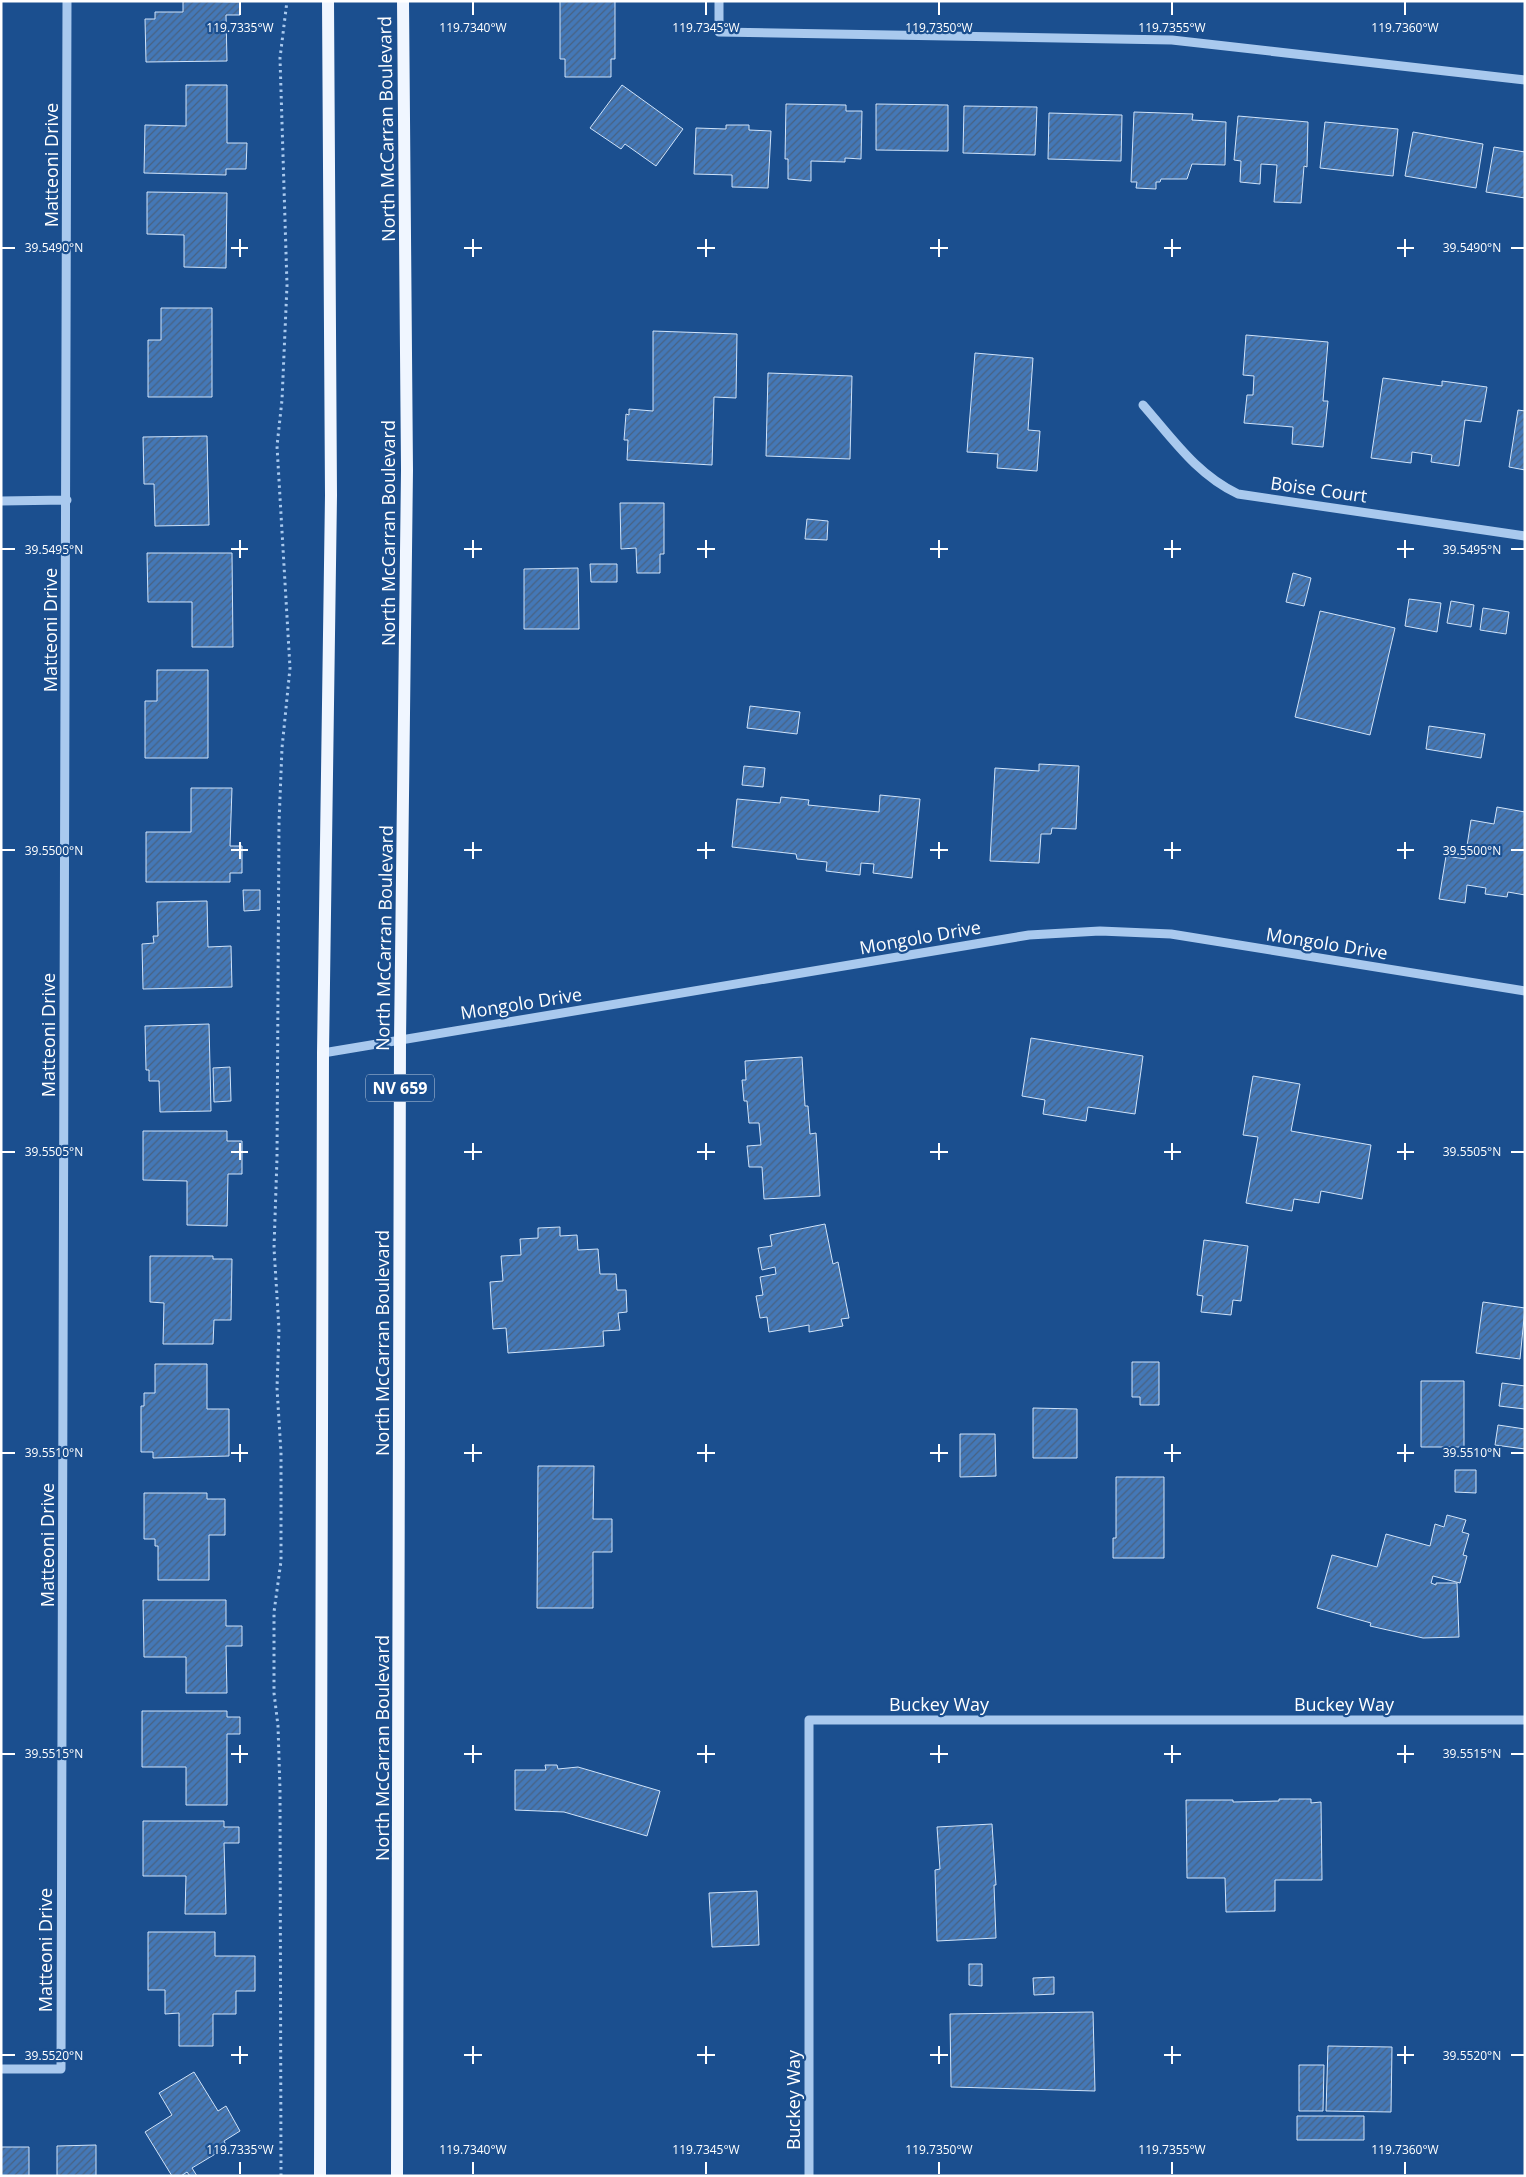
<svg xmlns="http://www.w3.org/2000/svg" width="1526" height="2177" viewBox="0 0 1526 2177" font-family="'Open Sans',sans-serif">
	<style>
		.building { fill: url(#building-hatch); stroke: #cfe3fa }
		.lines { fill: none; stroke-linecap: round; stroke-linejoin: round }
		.path { stroke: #a9c9ee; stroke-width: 3; stroke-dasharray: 2.5 4; stroke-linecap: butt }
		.minor { stroke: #a9c9ee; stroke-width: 9 }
		.major { stroke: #f0f6ff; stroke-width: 12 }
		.ticks { fill: none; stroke: #fff; stroke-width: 2 }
		.labels { text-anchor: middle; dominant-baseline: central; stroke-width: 4.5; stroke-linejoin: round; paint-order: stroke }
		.shield { fill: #1b4f8f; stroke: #bbcadd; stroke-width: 1 }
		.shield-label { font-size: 16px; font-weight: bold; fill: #fff }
		.street-label { font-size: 18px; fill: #fff; stroke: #1b4f8f }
		.ticks-label { font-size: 12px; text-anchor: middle; fill: #fff; stroke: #1b4f8f; stroke-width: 4.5; stroke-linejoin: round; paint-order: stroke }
	</style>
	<defs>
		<pattern id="building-hatch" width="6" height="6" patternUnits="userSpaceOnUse" patternTransform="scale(1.25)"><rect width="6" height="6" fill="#4478b7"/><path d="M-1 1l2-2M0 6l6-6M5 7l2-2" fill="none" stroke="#486282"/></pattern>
	</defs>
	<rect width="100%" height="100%" fill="#1b4f8f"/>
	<path class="building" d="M183,1L240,2V15H226L227,61L146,62L145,19H155V12H183Z
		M560,1H615V59H611V77H565V59H560Z
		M186,85H227V143H247L246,169H226V175L144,173L145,125L186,126Z
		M622,85L683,129L656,166L625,144L621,149L590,128Z
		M786,104L846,105V111H862L861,159L845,158V162L811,161V181L788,179V159H785Z
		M876,104L948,105V151L876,150Z
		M964,106L1037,107L1035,155L963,153Z
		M1134,112L1193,114L1192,120L1226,122L1225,165L1192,164L1187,179H1161L1160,182H1156V189L1136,188L1137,182H1131Z
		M1049,113L1122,115L1121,161L1048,159Z
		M1238,116L1308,122L1307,167L1304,166L1301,203L1274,202L1277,165L1261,164L1260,184L1240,182L1241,161L1234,160Z
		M1325,122L1398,129L1393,176L1320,168Z
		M726,125H749V130L771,131L768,188L732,187V175L694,174L696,128L726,129Z
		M1413,132L1483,144L1476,188L1405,176Z
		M1494,147L1525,152V198L1486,192Z
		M147,192L227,193L226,268L184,267V235L147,234Z
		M161,308H212V397H148V340H161Z
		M653,331L737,334L736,398L714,397L712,465L627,460L628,440H624L626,414L629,415V409L653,411Z
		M1246,335L1328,342L1323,401H1328L1323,447L1292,444L1293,427L1244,423L1247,395H1253L1254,376L1243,375Z
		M975,353L1033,358L1028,430L1040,431L1037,471L997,468L998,454L967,452Z
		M768,373L852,376L850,459L766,456Z
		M1383,378L1442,386V381L1487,387L1481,422L1465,420L1459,466L1431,462L1432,455L1412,452L1411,463L1371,458Z
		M1518,410L1525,411V470L1509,467Z
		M207,436L209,525L155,526L154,484H144L143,437Z
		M620,503H664V554H660V573H637L636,548L621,549Z
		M807,519L828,521L827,540L805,539Z
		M147,553H232L233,647H192V602H148Z
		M590,564H617V582H591Z
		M578,568L579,629H524V569Z
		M1293,573L1311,578L1304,606L1286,602Z
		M1409,599L1441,603L1437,632L1405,626Z
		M1451,601L1474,605L1471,627L1447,623Z
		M1483,608L1509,612L1506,634L1480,630Z
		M1320,611L1395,628L1370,735L1295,717Z
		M157,670H208V758H145V701H157Z
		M750,706L800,712L797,734L747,728Z
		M1429,726L1485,734L1481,758L1426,749Z
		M1039,764L1079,766L1076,829L1052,828L1051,834H1041L1039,863L990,861L995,768L1039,771Z
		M744,766L765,768L763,787L742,785Z
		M191,788H232L230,846H242V873H230V882H146V832H191Z
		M880,795L920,799L912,878L873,873L874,864L861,863L860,875L826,871L827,862L797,859L796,854L732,847L737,799L780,803L781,797L809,800L808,805L879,812Z
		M1497,807L1525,812V895L1508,892L1507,897L1485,894L1486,888L1467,885L1465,903L1439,899L1446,856L1465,859L1471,820L1494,824Z
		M243,890H260V910L244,911Z
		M207,901L208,947L231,946L232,987L143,989L142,944L154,943L153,936H158L157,902Z
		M209,1024L211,1111L160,1112L159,1081H149V1070H146L145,1026Z
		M1031,1038L1143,1056L1135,1114L1088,1107L1086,1121L1043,1114L1045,1100L1022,1096Z
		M802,1057L805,1106H808L810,1134L816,1133L820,1196L764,1199L762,1167H749L747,1146L761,1145L759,1123H749L747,1101H744L742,1080H746L745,1061Z
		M230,1067L231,1101L214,1102L213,1068Z
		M1253,1076L1300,1084L1291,1131L1371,1145L1362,1199L1321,1191L1319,1203L1294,1199L1292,1211L1246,1203L1258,1137L1243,1135Z
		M143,1131H227V1141H242V1174H228L227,1226L187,1225V1181L143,1180Z
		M825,1224L833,1264L838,1262L849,1318L841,1319L843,1326L809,1332V1325L769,1332L767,1317L760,1318L756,1296L763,1295L760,1277L776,1274L775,1267L762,1270L758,1248L772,1246L770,1235Z
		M560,1227V1236L577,1235L578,1250L598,1249L600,1274H616L617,1290H626L627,1312L618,1313L620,1330L603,1331L604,1346L508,1353L506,1328L493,1329L490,1282L503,1281L501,1256L521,1255L520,1239L538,1238V1228Z
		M1204,1240L1248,1246L1241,1301L1233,1300L1231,1315L1201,1312L1203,1296L1197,1295Z
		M150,1256H213V1259H232L231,1320H214L213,1344H163L164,1303L150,1302Z
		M1483,1302L1525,1308L1520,1359L1476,1353Z
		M1132,1362H1159V1405H1140V1397H1132Z
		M155,1364H207V1409H229V1456L153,1458V1452H141V1406H144V1393H155Z
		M1421,1381H1464V1447H1421Z
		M1502,1383L1525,1386V1409L1499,1406Z
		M1033,1408L1077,1409V1458H1033Z
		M1498,1425L1525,1429V1449L1495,1445Z
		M960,1434H995L996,1476L960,1477Z
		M538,1466H594L593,1519H612V1552H593V1608H537Z
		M1455,1470H1476V1493L1455,1492Z
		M1116,1477H1164V1558H1113V1538H1116Z
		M144,1493H207V1499H225V1535H209V1580H158V1546H155V1539H144Z
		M1447,1515L1466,1520L1462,1532L1469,1534L1463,1555L1467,1556L1460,1583L1433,1576L1431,1583L1436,1585V1583H1457L1459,1637L1423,1638L1370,1626L1371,1623L1317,1608L1332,1555L1377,1567L1386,1534L1430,1546L1435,1524L1444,1527Z
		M143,1600H226V1626H242V1646H226L227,1693H186V1657H144Z
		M142,1711H227V1717H240V1734H227V1805H186V1767H142Z
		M545,1765H557L558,1769L578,1767L660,1791L647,1836L564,1812L515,1810V1770H546Z
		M1279,1799H1311V1803L1321,1802L1322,1880H1275V1911L1226,1912L1225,1878H1187L1186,1800H1233V1802L1279,1801Z
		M143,1821H224V1827H239V1843H224L226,1914H185L186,1876H143Z
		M992,1824L996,1885H994L996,1938L937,1941L935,1870L940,1869L937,1827Z
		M757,1891L759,1945L712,1947L709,1893Z
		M148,1932H215V1956H255V1991H236V2014H213V2046H179V2013L165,2014V1990H148Z
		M969,1964H982V1986L969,1985Z
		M1054,1977V1994L1034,1995L1033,1978Z
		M1093,2012L1095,2091L951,2087L950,2014Z
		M1328,2046L1392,2047L1391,2112L1326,2111Z
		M1299,2065H1324L1323,2111H1299Z
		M194,2072L218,2111L226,2106L240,2131L224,2141L227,2147L192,2168L197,2176H190L187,2172L181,2176H172L145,2132L172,2115L159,2093Z
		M1297,2116H1364V2140H1297Z
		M96,2145V2176H57V2146Z
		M1,2147H29V2176H1Z"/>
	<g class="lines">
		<path class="path" d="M281,2176L280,1790L278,1726L274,1693V1612L281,1561V1453L277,1388L279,1329L274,1248L277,1158L279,823L282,748L290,668L277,446L282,400L287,285L280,58L287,1"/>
		<path class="minor" d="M719,1V32L1172,40L1525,80
			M1143,405C1172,438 1197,475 1238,494L1525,536
			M1,501L67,500
			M323,1053L1029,935L1100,931L1171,934L1525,991
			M1,2069H61L67,1
			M809,2176V1720H1525"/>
		<path class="major" d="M320,2176L323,1053L331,495L328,1
			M397,2176L400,1040L407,470L403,1"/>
	</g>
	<path class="ticks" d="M240,2V15M473,2V15M706,2V15M939,2V15M1172,2V15M1405,2V15M240,239V257M473,239V257M706,239V257M939,239V257M1172,239V257M1405,239V257M2,248H15M231,248H248M464,248H482M697,248H715M930,248H948M1164,248H1181M1397,248H1414M1511,248H1524M240,540V558M473,540V558M706,540V558M939,540V558M1172,540V558M1405,540V558M2,549H15M231,549H248M464,549H482M697,549H715M930,549H948M1164,549H1181M1397,549H1414M1511,549H1524M240,842V859M473,842V859M706,842V859M939,842V859M1172,842V859M1405,842V859M2,850H15M231,850H248M464,850H482M697,850H715M930,850H948M1164,850H1181M1397,850H1414M1511,850H1524M240,1143V1160M473,1143V1160M706,1143V1160M939,1143V1160M1172,1143V1160M1405,1143V1160M2,1152H15M231,1152H248M464,1152H482M697,1152H715M930,1152H948M1164,1152H1181M1397,1152H1414M1511,1152H1524M240,1444V1462M473,1444V1462M706,1444V1462M939,1444V1462M1172,1444V1462M1405,1444V1462M2,1453H15M231,1453H248M464,1453H482M697,1453H715M930,1453H948M1164,1453H1181M1397,1453H1414M1511,1453H1524M240,1745V1763M473,1745V1763M706,1745V1763M939,1745V1763M1172,1745V1763M1405,1745V1763M2,1754H15M231,1754H248M464,1754H482M697,1754H715M930,1754H948M1164,1754H1181M1397,1754H1414M1511,1754H1524M240,2046V2064M473,2046V2064M706,2046V2064M939,2046V2064M1172,2046V2064M1405,2046V2064M2,2055H15M231,2055H248M464,2055H482M697,2055H715M930,2055H948M1164,2055H1181M1397,2055H1414M1511,2055H1524M240,2162V2174M473,2162V2174M706,2162V2174M939,2162V2174M1172,2162V2174M1405,2162V2174"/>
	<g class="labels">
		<rect class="shield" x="366" y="1074.5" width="68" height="27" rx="4"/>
		<g class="shield-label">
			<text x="400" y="1088">NV 659</text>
		</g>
		<g class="street-label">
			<text transform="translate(386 129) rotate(-91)">North McCarran Boulevard</text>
			<text transform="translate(51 165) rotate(-90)">Matteoni Drive</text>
			<text transform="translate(1319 489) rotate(8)">Boise Court</text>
			<text transform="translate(388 533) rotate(-90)">North McCarran Boulevard</text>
			<text transform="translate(50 630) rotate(-90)">Matteoni Drive</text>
			<text transform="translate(920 937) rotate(-10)">Mongolo Drive</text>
			<text transform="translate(384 938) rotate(-89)">North McCarran Boulevard</text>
			<text transform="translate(1327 943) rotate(9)">Mongolo Drive</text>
			<text transform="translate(521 1003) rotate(-9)">Mongolo Drive</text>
			<text transform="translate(48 1035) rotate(-90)">Matteoni Drive</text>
			<text transform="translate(382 1343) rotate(-90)">North McCarran Boulevard</text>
			<text transform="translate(47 1545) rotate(-90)">Matteoni Drive</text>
			<text x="939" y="1704">Buckey Way</text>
			<text x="1344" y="1704">Buckey Way</text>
			<text transform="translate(382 1748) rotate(-90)">North McCarran Boulevard</text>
			<text transform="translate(45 1950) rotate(-90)">Matteoni Drive</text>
			<text transform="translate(793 2100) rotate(-90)">Buckey Way</text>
		</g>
	</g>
	<g class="ticks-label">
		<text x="240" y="32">119.7335°W</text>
		<text x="473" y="32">119.7340°W</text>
		<text x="706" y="32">119.7345°W</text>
		<text x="939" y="32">119.7350°W</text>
		<text x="1172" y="32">119.7355°W</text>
		<text x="1405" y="32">119.7360°W</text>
		<text x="1472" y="252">39.5490°N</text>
		<text x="54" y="252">39.5490°N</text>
		<text x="1472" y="554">39.5495°N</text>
		<text x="54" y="554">39.5495°N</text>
		<text x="1472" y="855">39.5500°N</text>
		<text x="54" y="855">39.5500°N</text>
		<text x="1472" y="1156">39.5505°N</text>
		<text x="54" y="1156">39.5505°N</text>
		<text x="1472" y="1457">39.5510°N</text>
		<text x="54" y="1457">39.5510°N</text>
		<text x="1472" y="1758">39.5515°N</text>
		<text x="54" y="1758">39.5515°N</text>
		<text x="1472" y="2060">39.5520°N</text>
		<text x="54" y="2060">39.5520°N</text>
		<text x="240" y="2154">119.7335°W</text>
		<text x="473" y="2154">119.7340°W</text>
		<text x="706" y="2154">119.7345°W</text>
		<text x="939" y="2154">119.7350°W</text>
		<text x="1172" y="2154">119.7355°W</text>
		<text x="1405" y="2154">119.7360°W</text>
	</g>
	<rect width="1526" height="2177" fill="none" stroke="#ffffff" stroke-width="5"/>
</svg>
